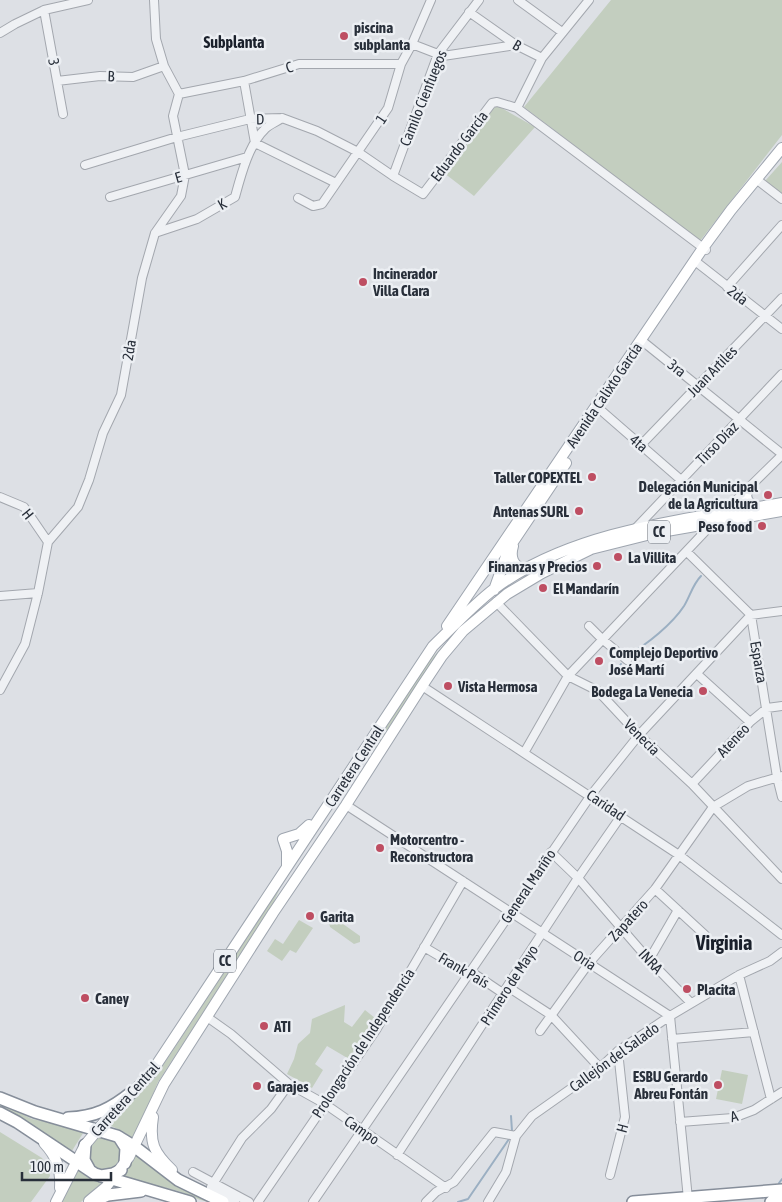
<svg xmlns="http://www.w3.org/2000/svg" width="782" height="1202" viewBox="0 0 782 1202" font-family="'Asap Condensed',sans-serif">
	<style>
		.green { fill: #c3cebf }
		.lines { fill: none; stroke-linecap: round; stroke-linejoin: round }
		.stream { stroke: #9bafc2; stroke-width: 2 }
		.minor-casing { stroke: #a3a7ae; stroke-width: 10 }
		.major-casing { stroke: #9ea5af; stroke-width: 12 }
		.highway-casing { stroke: #868e9a; stroke-width: 14 }
		.minor { stroke: #eff1f4; stroke-width: 8 }
		.major { stroke: #fff; stroke-width: 10 }
		.highway { stroke: #fff; stroke-width: 11 }
		.poi-dot { fill: #be4e62; stroke: #eceff3; stroke-width: 2 }
		.labels { text-anchor: middle; dominant-baseline: central; stroke-width: 5; stroke-linejoin: round; paint-order: stroke }
		.shield { fill: #eceff3; stroke: #636972; stroke-width: 1 }
		.shield-label { font-size: 14px; font-weight: bold; fill: #282f3a }
		.poi-label { font-size: 15px; font-weight: bold; fill: #282f3a; stroke: #eceff3; text-anchor: start }
		.street-label { font-size: 15px; fill: #282f3a; stroke: #eceff3 }
		.neighbourhood-label { font-size: 16px; font-weight: bold; fill: #1a202b; stroke: #eceff3 }
		.district-label { font-size: 20px; font-weight: bold; fill: #1a202b; stroke: #eceff3 }
	</style>
	<rect width="100%" height="100%" fill="#dde0e5"/>
	<path class="green" d="M611,0H782V135L700,241L524,107Z
		M498,106L535,127L474,196L444,173L491,109Z
		M782,162V194L765,181Z
		M486,604L443,648L373,753C395,696 440,644 486,604Z
		M281,886L271,908L158,1082L134,1139L122,1131L109,1125L154,1079Z
		M331,919H336L360,936V942L354,944L330,927L329,923Z
		M299,920L313,928L296,953L290,950L282,961L267,951L275,939L283,944Z
		M345,1005L344,1022L352,1027L365,1010L375,1018L349,1059L327,1046L315,1064L323,1070L312,1088L287,1074L294,1059L298,1044L310,1033L312,1019Z
		M722,1070L748,1075L742,1104L716,1099Z
		M0,1103L32,1119L85,1130L70,1154L31,1124L0,1108Z
		M0,1132L42,1158L48,1166L50,1176L31,1202H0Z
		M106,1135L121,1144L123,1162L105,1174L89,1165L86,1152L97,1137Z
		M136,1154C159,1173 183,1189 211,1202C201,1202 191,1195 181,1192C161,1185 140,1184 119,1181Z
		M75,1168L86,1176L104,1183L81,1202H62Z"/>
	<g class="lines">
		<path class="stream" d="M629,654C647,645 673,623 684,606C690,596 693,584 701,576
			M614,675L621,664
			M511,1116L512,1131
			M779,1183L782,1179
			M458,1202L468,1199L509,1139"/>
		<g class="minor-casing">
			<path id="minor" d="M518,0L562,32
				M44,10L63,114
				M469,12L516,45L542,58
				M0,33L15,24L44,10L88,0
				M412,44L443,56L516,45
				M57,81L100,76L133,77L164,66
				M244,81L255,143L336,183
				M179,94L244,81L299,64H401
				M517,108L542,58L589,0
				M85,165L177,137L250,119L282,118L317,131L358,152L393,176L423,194L492,103L497,102L517,108L706,250
				M393,176L438,54L479,0
				M756,179L782,199
				M110,197L247,157
				M298,198L313,206L322,204L388,108L401,64L412,44L431,0
				M155,233L197,219L235,197C241,175 249,144 265,129C270,124 277,122 282,118
				M695,261L782,329
				M727,287L782,225
				M641,340L782,454
				M596,406L681,480
				M641,445L782,298
				M0,497L24,507L48,542
				M723,513L782,455
				M634,530L782,374
				M687,552L751,615L777,777L782,797
				M0,596L38,593
				M496,602L568,676L598,691L639,735L692,784L782,879
				M589,626L602,639L627,660
				M697,674L750,722
				M422,686L679,855L782,935
				M0,690L25,644L38,593L48,542L78,507L89,480L103,433L121,395L142,278L155,233L181,196L185,175L173,116L179,94L164,66L156,39L154,0
				M524,753L568,676L715,521
				M692,784L750,722L767,708L782,706
				M346,805L670,1016L688,1199
				M551,852L578,878L649,960L691,1003
				M655,889L705,935
				M424,947L466,972L473,973L504,994
				M649,960L678,910
				M739,975L771,1099
				M508,987L551,1015L600,1068
				M207,1017L231,1034L289,1084L325,1104L446,1188
				M540,1031L589,963L655,889L713,807L748,786L782,776
				M672,1039L754,1032
				M680,1122L733,1118L754,1110L782,1092
				M397,1155L578,878L621,816
				M193,1172L249,1202
				M610,1175L625,1117L618,1051
				M235,1202L211,1187L242,1138L271,1109L289,1084
				M258,1202L376,1030L463,881
				M313,1202L591,795L639,735L751,615L782,611
				M426,1202L436,1192L454,1182L494,1132L516,1136
				M488,1202L506,1172L516,1136L532,1116L600,1068L618,1051L670,1016L739,975L770,961L782,952"/>
		</g>
		<g class="major-casing">
			<path id="major" d="M748,488L746,496L748,502L757,507V509
				M513,546C510,556 512,567 525,569
				M494,590L509,548L566,463
				M447,626L703,248L731,210L782,148
				M287,866V851L283,839L299,834L309,825
				M153,1117C149,1143 154,1153 172,1170
				M44,1143C57,1157 61,1169 60,1188
				M89,1201L106,1187L129,1157L164,1084L273,913L346,805L422,686L442,656L463,631L507,594L542,573L591,549L655,533L782,511
				M56,1202L85,1145L105,1121L151,1073L433,646C453,627 472,606 494,589C572,530 688,519 782,503"/>
		</g>
		<g class="highway-casing">
			<path id="highway" d="M0,1098L35,1112L117,1136L135,1147L178,1180L223,1202
				M0,1113L17,1122L95,1174L190,1202
				M68,1118C95,1117 111,1109 132,1092
				M119,1137L126,1148L125,1163
				M85,1145L84,1160L89,1169
				M101,1176L113,1174L121,1170
				M91,1202L108,1195L141,1191
				M633,1202L782,1190
				M771,1202L782,1201"/>
		</g>
		<use href="#minor" class="minor"/>
		<use href="#major" class="major"/>
		<use href="#highway" class="highway"/>
	</g>
	<g class="poi-dot">
		<circle cx="344" cy="36" r="5"/>
		<circle cx="363" cy="282" r="5"/>
		<circle cx="592" cy="477" r="5"/>
		<circle cx="768" cy="495" r="5"/>
		<circle cx="579" cy="511" r="5"/>
		<circle cx="762" cy="526" r="5"/>
		<circle cx="618" cy="557" r="5"/>
		<circle cx="597" cy="566" r="5"/>
		<circle cx="543" cy="588" r="5"/>
		<circle cx="599" cy="661" r="5"/>
		<circle cx="448" cy="686" r="5"/>
		<circle cx="703" cy="691" r="5"/>
		<circle cx="380" cy="848" r="5"/>
		<circle cx="310" cy="916" r="5"/>
		<circle cx="687" cy="989" r="5"/>
		<circle cx="85" cy="998" r="5"/>
		<circle cx="264" cy="1026" r="5"/>
		<circle cx="718" cy="1085" r="5"/>
		<circle cx="257" cy="1086" r="5"/>
	</g>
	<g class="labels">
		<g class="shield">
			<rect x="648" y="520.5" width="22" height="23" rx="4"/>
			<rect x="214" y="949.5" width="22" height="23" rx="4"/>
		</g>
		<g class="shield-label">
			<text x="659" y="532">CC</text>
			<text x="225" y="961">CC</text>
		</g>
		<g class="poi-label">
			<text x="354" y="27">piscina<tspan x="354" dy="17">subplanta</tspan></text>
			<text x="373" y="273">Incinerador<tspan x="373" dy="17">Villa Clara</tspan></text>
			<text x="582" y="477" text-anchor="end">Taller COPEXTEL</text>
			<text x="758" y="486" text-anchor="end">Delegación Municipal<tspan x="758" dy="17">de la Agricultura</tspan></text>
			<text x="569" y="511" text-anchor="end">Antenas SURL</text>
			<text x="752" y="526" text-anchor="end">Peso food</text>
			<text x="628" y="557">La Villita</text>
			<text x="587" y="566" text-anchor="end">Finanzas y Precios</text>
			<text x="553" y="588">El Mandarín</text>
			<text x="609" y="652">Complejo Deportivo<tspan x="609" dy="17">José Martí</tspan></text>
			<text x="458" y="686">Vista Hermosa</text>
			<text x="693" y="691" text-anchor="end">Bodega La Venecia</text>
			<text x="390" y="839">Motorcentro -<tspan x="390" dy="17">Reconstructora</tspan></text>
			<text x="320" y="916">Garita</text>
			<text x="697" y="989">Placita</text>
			<text x="95" y="998">Caney</text>
			<text x="274" y="1026">ATI</text>
			<text x="708" y="1076" text-anchor="end">ESBU Gerardo<tspan x="708" dy="17">Abreu Fontán</tspan></text>
			<text x="267" y="1086">Garajes</text>
		</g>
		<g class="street-label">
			<text transform="translate(517 45) rotate(30)">B</text>
			<text transform="translate(54 62) rotate(79)">3</text>
			<text transform="translate(289 67) rotate(-17)">C</text>
			<text transform="translate(111 76) rotate(2)">B</text>
			<text transform="translate(423 98) rotate(-68)">Camilo Cienfuegos</text>
			<text transform="translate(260 119) rotate(-1)">D</text>
			<text transform="translate(381 119) rotate(-56)">1</text>
			<text transform="translate(459 146) rotate(-53)">Eduardo García</text>
			<text transform="translate(178 177) rotate(-16)">E</text>
			<text transform="translate(222 204) rotate(-30)">K</text>
			<text transform="translate(738 295) rotate(38)">2da</text>
			<text transform="translate(129 350) rotate(-80)">2da</text>
			<text transform="translate(677 368) rotate(39)">3ra</text>
			<text transform="translate(712 371) rotate(-46)">Juan Artiles</text>
			<text transform="translate(604 395) rotate(-56)">Avenida Calixto García</text>
			<text transform="translate(639 443) rotate(41)">4ta</text>
			<text transform="translate(717 443) rotate(-46)">Tirso Díaz</text>
			<text transform="translate(28 514) rotate(51)">H</text>
			<text transform="translate(759 662) rotate(80)">Esparza</text>
			<text transform="translate(642 737) rotate(45)">Venecia</text>
			<text transform="translate(733 740) rotate(-47)">Ateneo</text>
			<text transform="translate(354 766) rotate(-57)">Carretera Central</text>
			<text transform="translate(606 805) rotate(34)">Caridad</text>
			<text transform="translate(528 886) rotate(-56)">General Mariño</text>
			<text transform="translate(628 920) rotate(-48)">Zapatero</text>
			<text transform="translate(585 960) rotate(33)">Oria</text>
			<text transform="translate(651 961) rotate(47)">INRA</text>
			<text transform="translate(464 970) rotate(30)">Frank País</text>
			<text transform="translate(509 985) rotate(-57)">Primero de Mayo</text>
			<text transform="translate(363 1043) rotate(-57)">Prolongación de Independencia</text>
			<text transform="translate(614 1057) rotate(-36)">Callejón del Salado</text>
			<text transform="translate(125 1099) rotate(-48)">Carretera Central</text>
			<text transform="translate(734 1116) rotate(-14)">A</text>
			<text transform="translate(622 1128) rotate(-75)">H</text>
			<text transform="translate(362 1130) rotate(35)">Campo</text>
		</g>
		<g class="neighbourhood-label">
			<text x="234" y="42">Subplanta</text>
		</g>
		<g class="district-label">
			<text x="724" y="942">Virginia</text>
		</g>
	</g>
	<path d="M22 1172v8h89v-8" fill="none" stroke="#282f3a" stroke-width="2.5"/>
	<text x="30" y="1172" font-size="15" fill="#282f3a" stroke="#eceff3" stroke-width="4" paint-order="stroke">100 m</text>
</svg>
